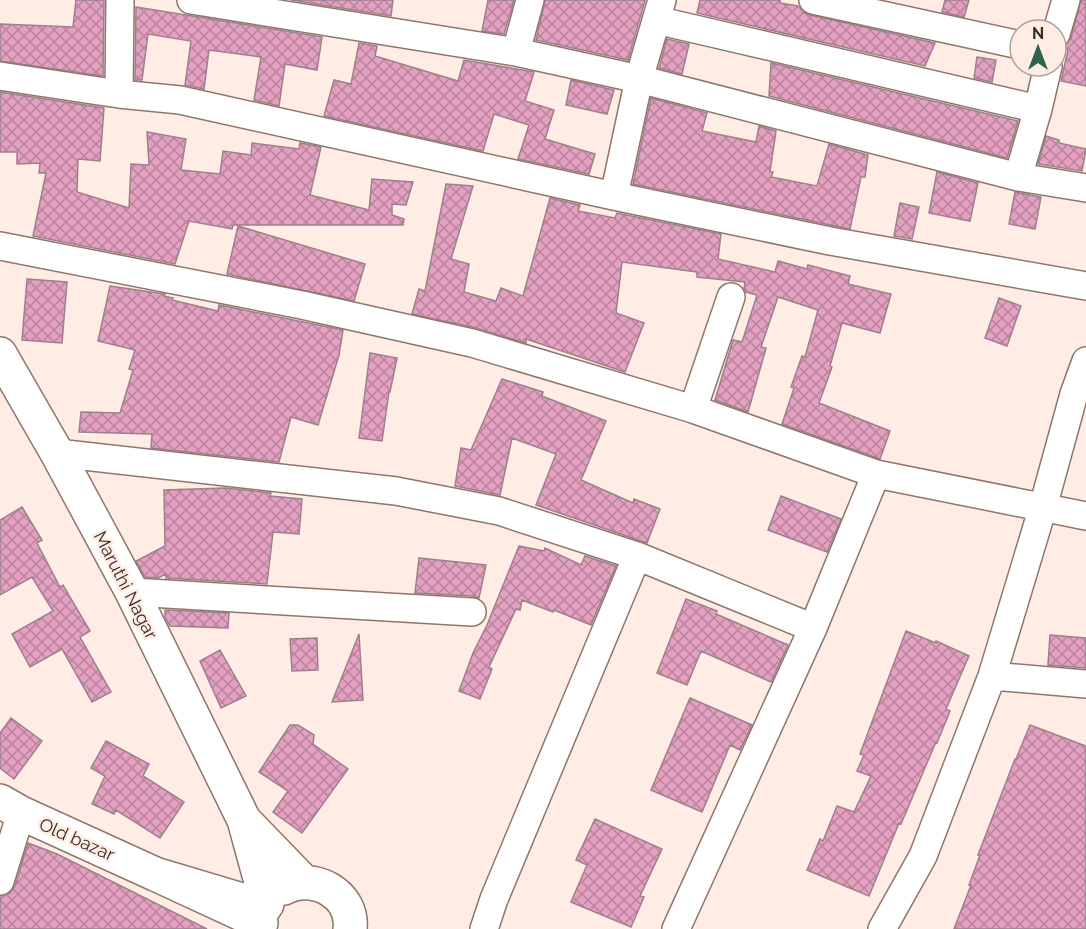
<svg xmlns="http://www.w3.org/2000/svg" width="1086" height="929" viewBox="0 0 1086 929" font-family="Raleway,sans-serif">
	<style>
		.building { fill: url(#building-cross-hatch); stroke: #9c818d; stroke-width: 1.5 }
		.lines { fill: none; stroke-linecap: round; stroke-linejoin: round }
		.street-casing { stroke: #907669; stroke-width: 30 }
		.secondary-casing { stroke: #907669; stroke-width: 36 }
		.street { stroke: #fff; stroke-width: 27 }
		.secondary { stroke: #fff; stroke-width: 33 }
		.labels { text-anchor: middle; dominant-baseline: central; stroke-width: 5; stroke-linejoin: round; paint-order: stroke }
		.street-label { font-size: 18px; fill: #372c27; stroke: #ffede5 }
	</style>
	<defs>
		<pattern id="building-cross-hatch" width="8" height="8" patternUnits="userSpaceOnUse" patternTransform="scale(1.5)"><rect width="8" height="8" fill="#e4a0c1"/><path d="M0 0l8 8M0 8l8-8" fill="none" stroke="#ba839d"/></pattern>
	</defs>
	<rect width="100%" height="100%" fill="#ffede5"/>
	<path class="building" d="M76,0H104L103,76L0,61V24L73,27Z
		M291,0H393L391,16Z
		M488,0H514L504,34L482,31Z
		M545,0H645L628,60L536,40Z
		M700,0H780V3L798,6L803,12L810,15L935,43L925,66L697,13Z
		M945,0H969L964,17L942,12Z
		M1081,0H1086V86L1061,81L1068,50L1063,48L1071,38Z
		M136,7L322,37L317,70L285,64L279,106L254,100L261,57L209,50L204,89L185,85L191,41L148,34L142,80H135Z
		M667,39L689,44L682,74L659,68Z
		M359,43L377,46L375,56L458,81L464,60L534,72L525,101L554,110L545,139L595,154L589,174L518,159L529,125L494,114L483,151L324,116L334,80L351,84Z
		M977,57L996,60L992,82L974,78Z
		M771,63L1018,121L1007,158L769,96Z
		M571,80L614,90L607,114L566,105Z
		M0,92L104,108L100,161L78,159L77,192L129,208L131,164L149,165L147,132L186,139L181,170L220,174L223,151L251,155L252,143L299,149L300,143L321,147L310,195L369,210L372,179L413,182L406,205L392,204V215L404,219L403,225H233L232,229L189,221L175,264L33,236L46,173H39L40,163L17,164V152H0Z
		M651,98L707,113L702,131L756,142L759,126L776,131L770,172H773L771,177L817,186L829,144L868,155L865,177H861L850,229L633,184Z
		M1046,136L1059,140V143L1086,149L1082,171L1038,164Z
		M937,172L978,183L970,221L929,213Z
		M446,184L473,186L451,259L469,264L464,292L496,301L501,288L523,296L550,198L580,205L578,211L615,218L617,213L721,234L718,259L775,272L778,261L807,269L808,265L850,276L848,284L891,294L880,333L842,323L830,366L832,367L819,403L890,431L880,459L782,424L794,388L791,387L802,356L805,357L818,310L778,297L761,347L766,348L748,412L715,400L733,340L742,342L757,295L746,292L744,288L745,282L697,277V272L622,262L616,313L644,323L625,372L526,339V343L476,328L412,314L419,289L425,291Z
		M1015,192L1041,197L1035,229L1009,224Z
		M900,203L919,207L912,239L894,236Z
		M238,226L365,264L354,301L227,274Z
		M27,279L67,282L62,343L22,340Z
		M110,286L165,294L164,296L173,298L172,300L218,311L219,305L343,330L339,355L318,425L291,417L279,462L151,448L152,434L79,432L81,412L120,413L133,370L129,369L135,350L98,341Z
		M999,298L1021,306L1007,346L985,338Z
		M370,353L397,358L390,392H389L382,441L359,438Z
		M502,379L543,392L542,396L606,421L581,480L633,503L634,499L660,509L647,543L536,505L556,454L512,438L500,495L455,486L461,448L471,450Z
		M226,488L271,493L270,496L302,499L299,534L273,532L267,584L166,578V574L158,578L145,577L136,561L165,546L164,490Z
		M781,496L841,519L827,552L768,530Z
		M22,507L42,540L37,543L60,587L63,585L90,631L80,637L111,692L92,702L62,649L30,667L12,634L53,611L32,577L0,595V520Z
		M519,546L544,551L545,548L581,565L585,556L616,566L591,625L554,610L553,612L522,600L520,610L516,609L489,667L492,669L480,699L459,691L473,653L487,625Z
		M419,558L486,565L479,598L473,596L415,593Z
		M686,599L717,611L716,614L788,645L771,682L701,651L687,685L657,673Z
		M165,610L229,613L228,628L170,626L165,617Z
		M906,631L936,643V641L969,656L946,709L950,711L937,743L936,742L901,824L899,823L869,896L807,870L820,839L823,841L837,806L854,812L871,776L857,771L864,755L860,754Z
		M359,634L363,700L332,702Z
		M1050,635L1086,638V668L1048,665Z
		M317,638L318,670L292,671L290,639Z
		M220,650L246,696L221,708L200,661Z
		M690,698L752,725L740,750L730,745L702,812L651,790Z
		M11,718L42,741L14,779L0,768V733Z
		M290,725H298L314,735L313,744L348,769L302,833L273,812L288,791L259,772Z
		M1030,725L1086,746V929H954L971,885H969L980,855H978L1015,759H1016Z
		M106,741L149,764L143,776L184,802L160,838L116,810L114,814L92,804L105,776L91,768Z
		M595,819L662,849L640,896L644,897L631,927L571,902L587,865L576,860Z
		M28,843L57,854L207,929H0V896L10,893L15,886Z"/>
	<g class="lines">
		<g class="street-casing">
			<path id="street" d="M191,0L516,52L639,79L1018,177L1086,188
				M813,0L1020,45
				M656,20L1038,109
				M1056,34L1066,0
				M516,52L530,0
				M0,76L119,94L180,100L614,196L830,241L1086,286
				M119,94L120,0
				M1018,177L1038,109L1048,66
				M614,196L639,79L662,0
				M0,246L302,305L472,343L693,409L876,474L1086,516
				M693,409L731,297
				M57,453L396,491L499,511L637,556L813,628
				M132,592L472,612
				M992,676L1086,684
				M0,881L21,813
				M484,929L494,899L637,556
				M676,929L813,628L876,474
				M882,929L923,856L992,676L1043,507L1074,394L1086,361"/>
		</g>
		<g class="secondary-casing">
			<path id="secondary" d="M0,354L57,453L132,592L244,820
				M0,801L21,813L155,874
				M284,888C313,872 354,894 350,929
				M267,904L244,820L304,882
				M261,923L155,874L265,907"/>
		</g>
		<use href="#street" class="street"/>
		<use href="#secondary" class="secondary"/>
	</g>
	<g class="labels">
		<g class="street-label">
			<text transform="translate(126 585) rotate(63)">Maruthi Nagar</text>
			<text transform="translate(77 839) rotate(24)">Old bazar</text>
		</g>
	</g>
	<g transform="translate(1038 48)"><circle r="28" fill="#ffede5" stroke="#afa099" stroke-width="1.5"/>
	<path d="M0-4.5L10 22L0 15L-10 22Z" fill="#2d654c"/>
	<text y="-9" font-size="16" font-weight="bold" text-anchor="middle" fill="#372c27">N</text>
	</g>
</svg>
